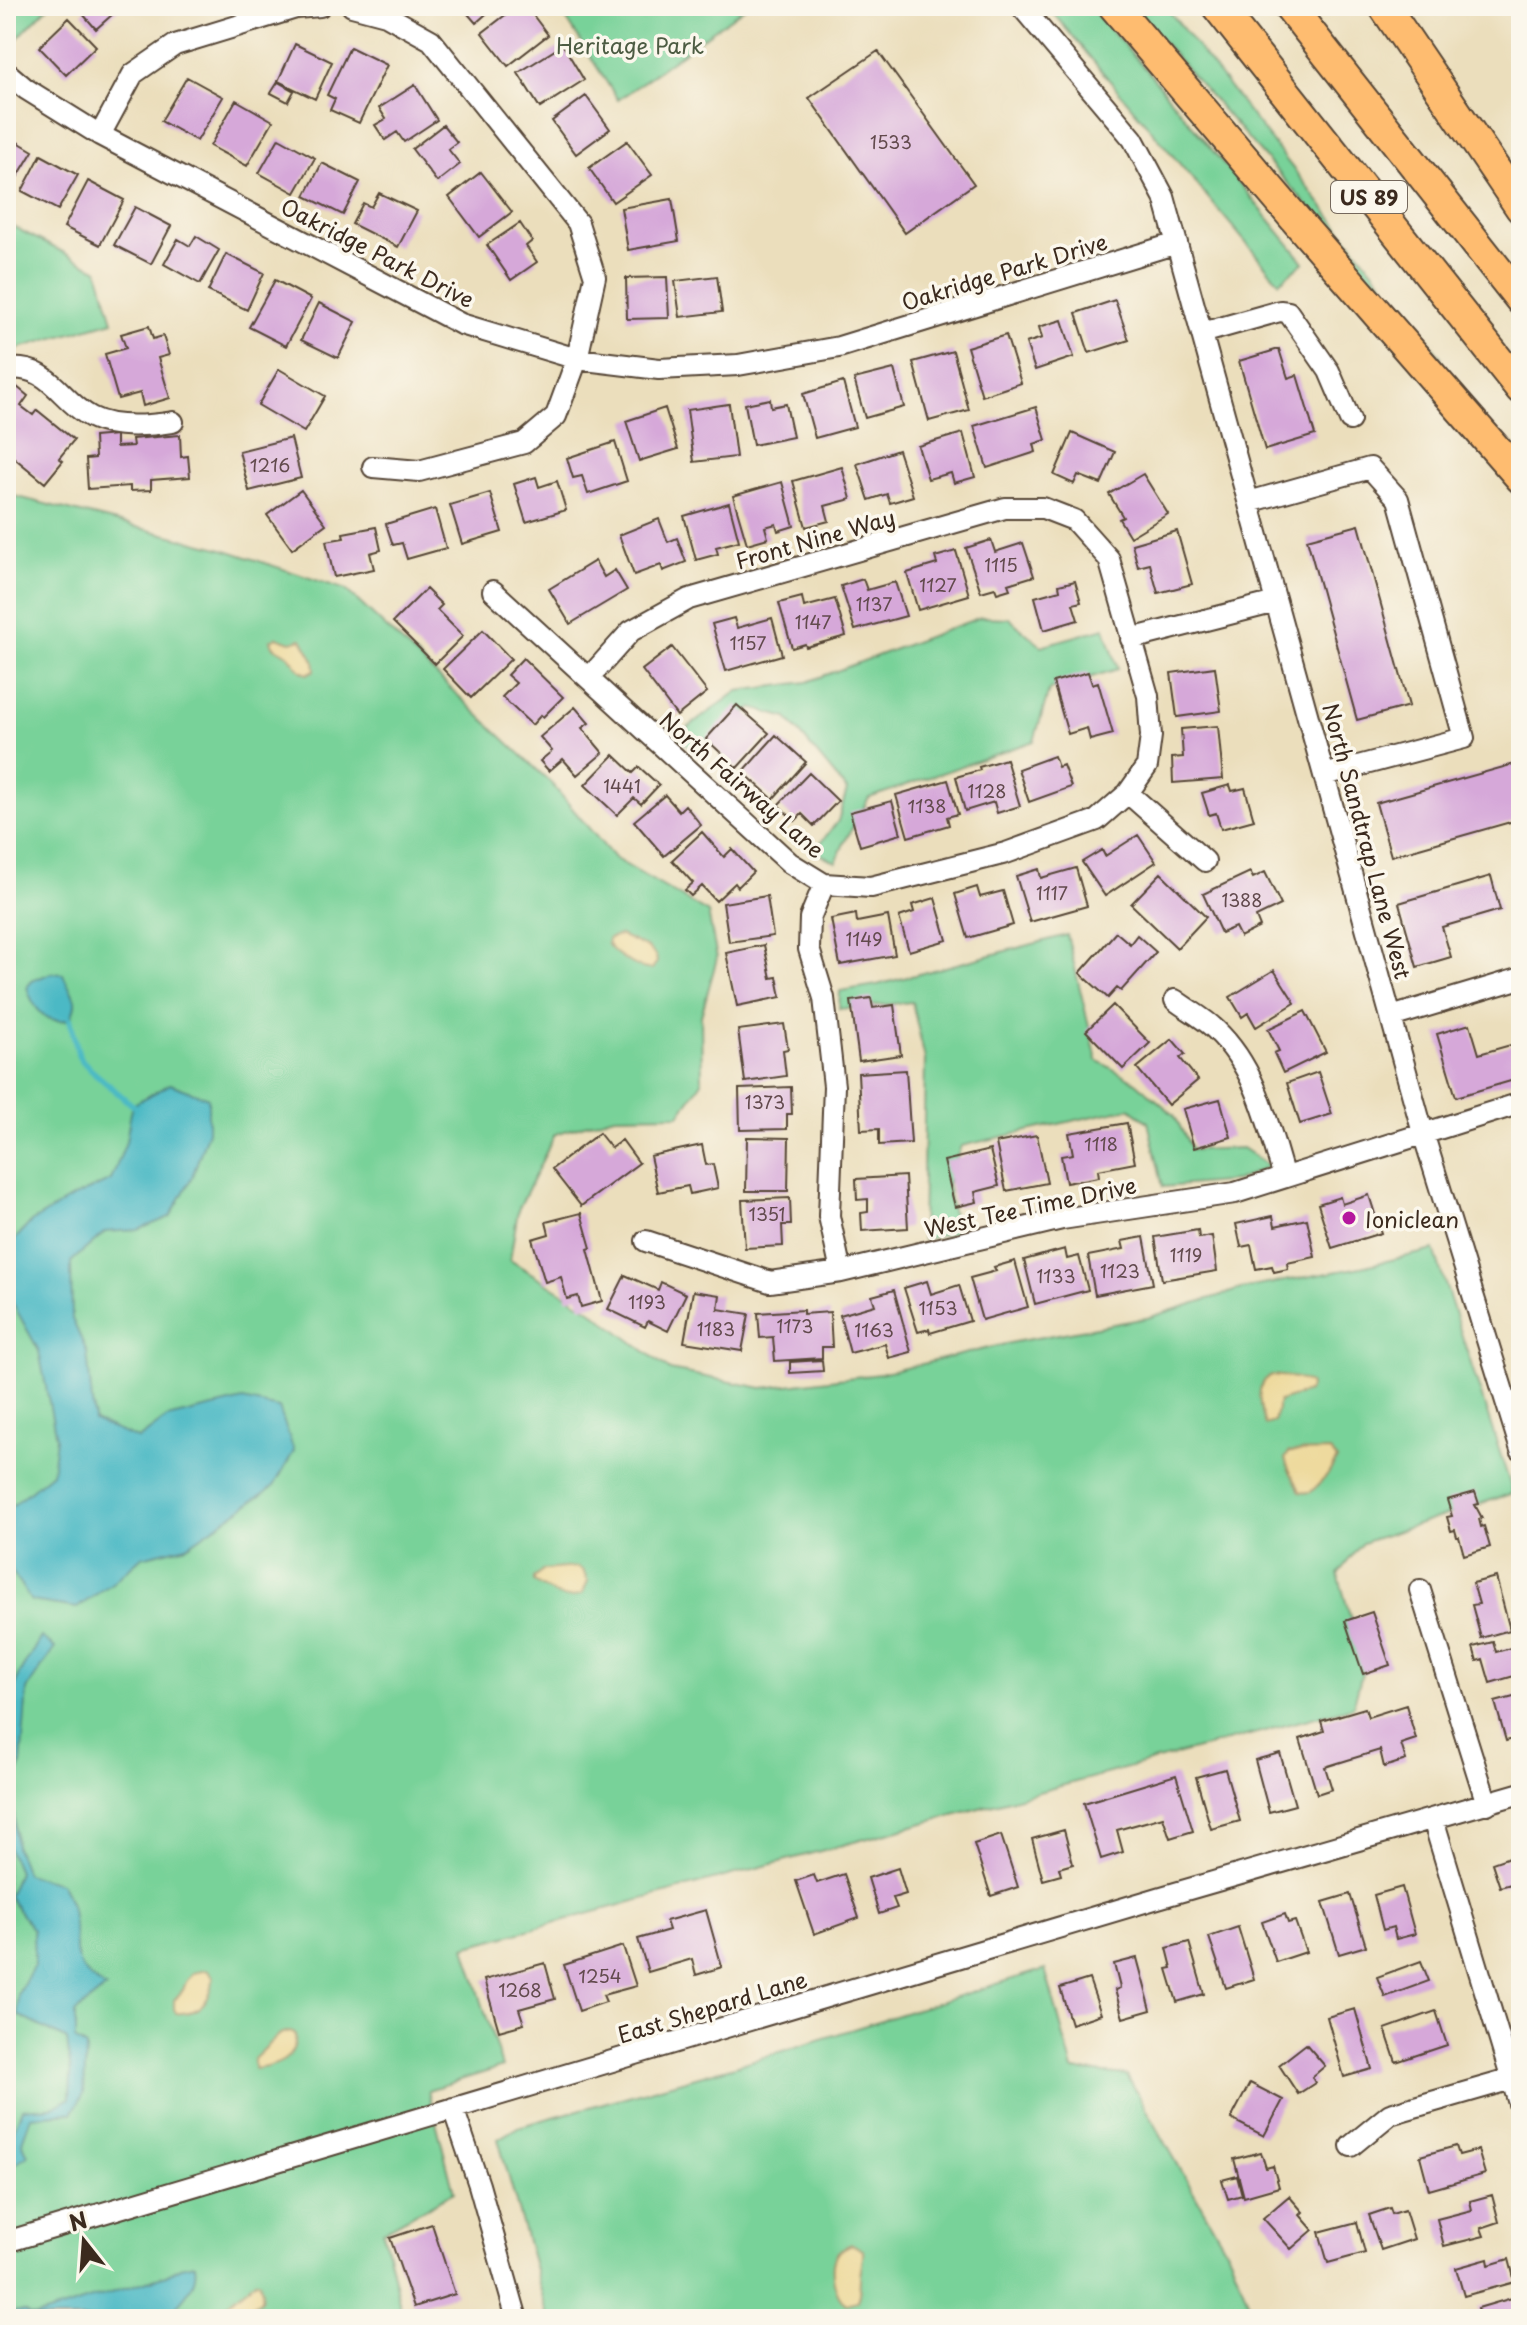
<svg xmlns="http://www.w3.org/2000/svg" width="1527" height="2325" viewBox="0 0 1527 2325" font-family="'Playpen Sans',sans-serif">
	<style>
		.green { fill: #78d299; stroke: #5a7e5c; stroke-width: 2 }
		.sand { fill: #eeda9e; stroke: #94825e; stroke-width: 2 }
		.water { fill: #4bb9c5; stroke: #437272; stroke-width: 2 }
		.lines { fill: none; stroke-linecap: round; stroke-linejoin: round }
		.stream { stroke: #4bb9c5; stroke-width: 6 }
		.building { fill: #d6a8d9 }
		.minor-casing { stroke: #554536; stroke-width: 24 }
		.highway-casing { stroke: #554536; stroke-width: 34 }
		.minor { stroke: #fff; stroke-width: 20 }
		.highway { stroke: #febc70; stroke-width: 30 }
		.poi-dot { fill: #b5179e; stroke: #fbf7ec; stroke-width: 3 }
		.labels { text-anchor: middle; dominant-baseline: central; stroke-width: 7; stroke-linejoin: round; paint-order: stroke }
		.number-label { font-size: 18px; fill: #624a4d }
		.shield { fill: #fbf7ec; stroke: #75685c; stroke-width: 2 }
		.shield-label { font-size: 20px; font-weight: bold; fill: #3b2a1e }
		.park-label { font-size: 22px; fill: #4d5c43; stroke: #fbf7ec }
		.street-label { font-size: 22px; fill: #3b2a1e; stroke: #fbf7ec }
		.poi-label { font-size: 22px; fill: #3b2a1e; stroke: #fbf7ec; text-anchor: start }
	</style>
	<rect width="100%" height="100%" fill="#fbf7ec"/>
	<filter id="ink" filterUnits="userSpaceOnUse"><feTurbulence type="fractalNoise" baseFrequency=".0125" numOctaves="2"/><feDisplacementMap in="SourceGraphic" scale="16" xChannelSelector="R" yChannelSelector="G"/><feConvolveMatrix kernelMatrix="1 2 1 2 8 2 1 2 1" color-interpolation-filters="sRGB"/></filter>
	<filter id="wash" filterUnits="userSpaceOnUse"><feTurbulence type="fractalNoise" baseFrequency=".006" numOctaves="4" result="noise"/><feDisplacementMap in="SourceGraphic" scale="32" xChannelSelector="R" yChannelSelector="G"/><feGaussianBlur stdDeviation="1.8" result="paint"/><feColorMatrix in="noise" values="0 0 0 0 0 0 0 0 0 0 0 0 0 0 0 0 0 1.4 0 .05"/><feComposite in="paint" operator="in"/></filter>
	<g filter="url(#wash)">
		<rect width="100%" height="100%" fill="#ebdebc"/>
		<path class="green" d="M17,6H49L6,50V18Z
			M555,6H747L618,100L567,20Z
			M1047,6H1089L1145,68L1304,262L1279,282Z
			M1131,6H1165L1442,358Z
			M6,223L98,270L113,321L6,352Z
			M6,494L223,549L346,590L550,782L614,858L708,913L717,958L701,1016L702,1082L679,1115L614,1116L555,1134L518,1210L510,1260L589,1309L670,1370L762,1388L880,1374L1014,1342L1147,1318L1241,1289L1361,1267L1434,1250L1513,1493L1362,1543L1338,1574L1364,1666L1353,1707L465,1947L502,2067L428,2090L454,2192L383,2231L403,2319H6Z
			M981,617L1009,618L1041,646L1105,628L1118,669L1049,690L1034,741L869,798L844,843L836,862L814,851L838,821L847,790L787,718L752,708L694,749L675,737L738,691L807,682Z
			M1067,935L1097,1060L1136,1082L1174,1115L1192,1150L1242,1148L1269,1166L1236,1181L1163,1187L1148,1122L1130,1108L961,1146L947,1184L956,1232L922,1240L925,1059L912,1002L839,1009L840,991L877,985Z
			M1045,1969L1073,2070L1127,2075L1231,2258L1255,2319H549L498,2139L518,2127L735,2066Z"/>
		<path class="sand" d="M277,637L291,642L302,639L314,660L315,670L307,674L300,670L289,656L273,646L271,640Z
			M620,935L648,948L656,956L657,962L652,969C640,971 613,954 607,943L609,938Z
			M1272,1375L1297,1378L1309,1383L1310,1387L1308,1392L1279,1401L1274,1422L1265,1425C1260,1409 1253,1383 1272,1375Z
			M1330,1451L1337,1459L1327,1476L1310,1493L1300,1492C1296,1480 1288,1471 1285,1459L1289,1452Z
			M577,1567L583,1571L588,1581L583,1593C564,1604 551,1592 534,1582V1578L543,1570Z
			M207,1970L213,1977C213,1999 199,2015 176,2013L174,2009V2000L183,1990L186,1982L193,1973Z
			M290,2031L295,2033C299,2059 275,2067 254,2069V2059L280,2034Z
			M852,2244L863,2250C864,2261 860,2269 860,2279C859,2288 861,2292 857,2301L846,2304C834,2296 829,2268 836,2255C840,2248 845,2247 852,2244Z
			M256,2280H259L262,2289L261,2300L236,2318L229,2319L226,2316L225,2306Z"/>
		<path class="water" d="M51,973L63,974C70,994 82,997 70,1019C46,1026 33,1008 27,987L32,981Z
			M170,1084L208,1098V1131L192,1177L170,1217L138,1230L105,1232L71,1262L72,1319L87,1352L94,1421L138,1439L167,1418L243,1400L279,1408L294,1451L274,1486L187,1546L142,1557L112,1583L77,1608L31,1601L6,1562V1511L52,1473L56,1438L39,1351L6,1291V1249L31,1222L72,1198L111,1180L126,1142L132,1105Z
			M41,1637L55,1648L27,1689L21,1764L13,1794L16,1847L26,1874L60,1883C64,1890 69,1898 71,1906C80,1942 64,1967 106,1988L75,2013V2039L86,2047L84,2094L72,2113L31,2116L22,2142L28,2155L6,2169L11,2136L22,2109C44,2106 52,2111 70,2098L71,2074L67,2040L18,2015V1994L34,1965L33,1930L8,1896L18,1872L6,1843V1726L18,1676Z
			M195,2264C199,2288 179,2302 165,2319H6V2313L24,2312L30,2316L36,2317L166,2275L181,2267Z"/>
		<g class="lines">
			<path class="stream" d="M70,1019L79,1057L91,1070L132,1105"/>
		</g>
		<g id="blocks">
			<path class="building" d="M90,6H122L96,29L82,13Z
				M461,6H495L476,23Z
				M517,6H526L548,35L508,66L482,33Z
				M69,18L96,46L66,75L39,47Z
				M295,44L332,62L315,99L278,81Z
				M563,45L584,80L540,108L518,73Z
				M350,47L387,65L359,123L330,110L335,99L327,95Z
				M878,51L974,184L905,233L809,98Z
				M187,77L223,97L197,141L161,121Z
				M278,82L294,91L288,102L271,93Z
				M415,85L437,120L404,142L397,132L385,140L375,125L386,119L379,108Z
				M586,96L610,129L576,154L552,121Z
				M236,100L273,121L247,166L210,146Z
				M443,125L457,142L448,149L460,164L437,182L412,149Z
				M6,135L33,151L6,196Z
				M279,138L315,158L295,193L259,173Z
				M627,141L652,175L613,202L589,168Z
				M41,155L78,175L58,210L22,191Z
				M322,163L360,182L343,215L305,196Z
				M481,172L512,212L479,237L449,197Z
				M88,181L124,200L100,245L64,227Z
				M379,193L417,211L398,247L352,224L363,203L371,207Z
				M672,199L679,241L628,250L621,208Z
				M135,207L171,226L151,264L114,245Z
				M520,223L532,241L526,246L537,262L511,280L487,245Z
				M196,236L219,250L200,284L164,264L178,239L190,246Z
				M226,254L264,273L247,310L208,291Z
				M717,276L722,312L680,317L675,281Z
				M667,277L669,318L627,319L626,278Z
				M275,280L311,299L286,346L249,327Z
				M1115,300L1129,340L1089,353L1076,313Z
				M319,303L356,322L338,358L301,340Z
				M1062,320L1074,357L1035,370L1026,343L1042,338L1039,327Z
				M149,326L153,339L163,336L169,355L158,358L170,398L143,406L140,393L118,399L105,354L126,348L121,334Z
				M1006,335L1021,383L982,396L967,347Z
				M1279,349L1288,378L1297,375L1315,435L1265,450L1239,361Z
				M953,351L969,410L929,421L913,362Z
				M279,369L325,396L304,432L258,405Z
				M894,369L904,407L865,418L854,379Z
				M11,382L28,396L21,406L33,415L37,410L74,440L59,458L63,461L45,483L6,451V388Z
				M843,382L855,427L815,438L803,394Z
				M770,399L771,407L786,404L793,437L753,445L745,404Z
				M729,404L736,457L694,462L687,410Z
				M1036,407L1046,440L1034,444L1036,452L987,468L974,426Z
				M665,408L678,449L639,461L626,421Z
				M963,433L975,477L954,483L951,473L928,479L918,446Z
				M1072,433L1115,452L1101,484L1078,475L1074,484L1054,475Z
				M116,435V447L133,446L132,439L180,435L181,457L188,456L190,477L151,480V490L130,491V486L88,489L86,459L95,458L94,437Z
				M291,438L301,478L249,491L239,451Z
				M615,442L627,481L588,494L582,476L573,478L567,458Z
				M898,450L913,496L890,503L887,494L869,500L857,464Z
				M842,467L851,499L825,506L829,521L806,527L793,481Z
				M1143,474L1168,514L1130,537L1119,519L1123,517L1109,494Z
				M536,477L539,487L557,481L566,510L526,522L514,484Z
				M782,482L794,526L778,531L776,524L765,527L768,538L747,544L733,496Z
				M301,490L326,524L292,549L267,515Z
				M490,493L502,532L462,544L450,505Z
				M729,503L739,541L716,547L718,554L696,560L684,516Z
				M435,509L446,548L407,559L402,543L393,545L386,524Z
				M659,519L668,542L677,538L686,562L663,571L661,565L634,575L619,535Z
				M1359,525L1409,706L1357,720L1307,539Z
				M376,527L381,550L370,553L374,569L334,577L326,541L344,538L343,533Z
				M1177,531L1192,584L1158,593L1150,564L1138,567L1132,544Z
				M991,540L995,552L1023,543L1034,576L1008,584L1010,589L997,593L995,588L981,592L966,548Z
				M956,551L969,595L918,610L907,573L937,564L935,557Z
				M595,561L604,577L615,570L627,590L570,624L549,589Z
				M863,579L867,590L895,582L906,616L855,630L841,586Z
				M1075,581L1081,602L1073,604L1078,620L1044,630L1035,597L1060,590L1059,585Z
				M426,589L442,605L437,610L463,636L435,664L393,622Z
				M802,597L804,607L835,599L846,636L806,647L805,644L792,648L779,603Z
				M734,618L737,628L772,618L782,655L726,671L712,624Z
				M483,630L511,659L471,698L443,669Z
				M672,647L707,692L677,716L642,670Z
				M523,658L563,697L543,717L541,715L532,725L502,697L516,683L507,675Z
				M1215,667L1221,711L1177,717L1171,673Z
				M1088,672L1092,684L1098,682L1113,734L1090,740L1087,728L1068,734L1053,682Z
				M737,705L769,733L737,768L706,739Z
				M575,707L589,723L582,728L603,753L577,775L563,759L549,771L540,761L552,751L540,737Z
				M1218,726L1223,779L1173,783L1172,758L1183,757L1181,729Z
				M776,735L806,762L773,799L743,772Z
				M614,755L633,773L639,767L659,785L641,804L634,798L617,815L585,785Z
				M1054,756L1058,767L1063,765L1071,787L1029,802L1018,769Z
				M1006,759L1020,806L997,813L994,802L965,811L956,777L980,770L979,767Z
				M1521,762V819L1391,856L1376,803Z
				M809,773L838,801L814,826L802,814L795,821L778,805Z
				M948,780L958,814L947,817L949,825L908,837L896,795Z
				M1230,785L1232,791L1245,788L1254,820L1221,829L1216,813L1209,815L1202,793Z
				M665,795L679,811L685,805L701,825L664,856L634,821Z
				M892,801L901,834L860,846L850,812Z
				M702,832L724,857L732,849L753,872L738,887L735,883L716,901L702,886L691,896L685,890L693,883L672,860Z
				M1138,835L1156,862L1105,896L1082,862L1102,850L1105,856Z
				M1076,868L1087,906L1030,922L1016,876L1039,869L1041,878Z
				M1250,872L1253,878L1265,872L1281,905L1256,917L1260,927L1240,937L1235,927L1221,933L1203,894Z
				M1161,873L1206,917L1177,948L1131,904Z
				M1491,876L1500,910L1442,927L1451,957L1417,967L1399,903Z
				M977,887L980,897L1003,891L1013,925L968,938L955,894Z
				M767,896L773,936L729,942L723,903Z
				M935,898L947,940L909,951L899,917L914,912L912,905Z
				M856,914L857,922L888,916L895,955L840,965L831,919Z
				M1116,932L1130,944L1137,935L1156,952L1121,991L1117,988L1108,998L1080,973Z
				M764,945L771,978L777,977L781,997L737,1006L726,953Z
				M1274,970L1295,1003L1256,1027L1248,1013L1242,1017L1230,997Z
				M871,998L873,1008L894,1005L901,1055L859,1061L851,1001Z
				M1113,1005L1150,1043L1123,1069L1086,1031Z
				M1305,1011L1326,1052L1283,1073L1274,1053L1279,1051L1268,1029Z
				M784,1024L788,1049L783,1050L786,1076L745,1082L738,1030Z
				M1470,1024L1479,1054L1521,1042V1078L1456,1097L1437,1034Z
				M1172,1039L1185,1054L1180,1058L1198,1080L1168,1105L1137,1068Z
				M906,1070L911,1143L879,1145V1129L861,1130L858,1073Z
				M1318,1072L1332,1114L1300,1124L1287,1083Z
				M791,1087L792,1114H787V1129L740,1130L739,1089Z
				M1220,1099L1231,1137L1194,1148L1183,1109Z
				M1127,1123L1135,1163L1098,1170L1099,1177L1066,1183L1061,1156L1073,1154L1069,1133Z
				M599,1133L611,1148L622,1140L639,1163L581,1206L552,1169Z
				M1037,1135L1047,1183L1006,1191L996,1143Z
				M747,1137L789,1138L788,1191H746Z
				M702,1145L706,1165L713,1164L718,1188L690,1194L688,1186L658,1192L650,1156Z
				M990,1150L999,1186L975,1192L977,1202L955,1207L944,1161Z
				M905,1176L908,1228L862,1231L861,1213L868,1212V1199L857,1200L856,1179Z
				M1369,1195L1381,1233L1332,1248L1318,1204L1340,1197L1342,1204Z
				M790,1198L791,1225H782L783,1246L745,1248L742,1200Z
				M581,1213L591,1248L588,1249L602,1301L581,1307L578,1296L567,1299L561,1277L545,1282L532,1239L549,1234L546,1222Z
				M1273,1216L1275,1226L1307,1219L1315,1257L1287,1263L1288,1269L1274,1272L1272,1266L1256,1269L1251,1245L1241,1247L1236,1224Z
				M1198,1230L1199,1238L1212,1236L1217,1271L1162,1280L1155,1237Z
				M1144,1237L1153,1284L1095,1295L1088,1256L1124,1249L1122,1241Z
				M1065,1249L1067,1259L1079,1256L1088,1290L1035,1304L1024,1260Z
				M1521,1250V1273H1520L1514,1252Z
				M1015,1261L1028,1307L982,1320L970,1278L996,1271L994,1267Z
				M625,1275L658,1290L661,1282L686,1294L668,1331L648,1321L645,1327L608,1309Z
				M927,1281L931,1294L959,1285L970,1321L930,1333L929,1329L918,1332L904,1288Z
				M894,1290L911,1352L889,1358L885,1344L850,1353L840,1315L875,1305L872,1296Z
				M693,1291L720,1295L718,1309L749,1314L742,1351L684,1342Z
				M803,1310V1314L830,1312L832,1347H822V1358L775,1361L773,1337L760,1338L758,1313Z
				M822,1360L823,1371L790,1373V1362Z
				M1475,1492L1479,1504L1475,1505L1482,1518L1479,1519L1481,1527L1484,1526L1490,1547L1464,1555L1459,1537H1457L1455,1530L1451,1531L1447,1517L1452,1516L1447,1500Z
				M1496,1577L1510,1630L1481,1638L1472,1605L1479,1604L1473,1583Z
				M1372,1612L1390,1665L1363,1674L1345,1621Z
				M1493,1642L1496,1652L1518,1646L1521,1657V1674L1490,1683L1483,1659L1477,1661L1473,1647Z
				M1521,1695V1737L1506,1741L1495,1702Z
				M1406,1705L1416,1739L1401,1744L1406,1760L1384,1767L1380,1750L1325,1767L1332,1789L1317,1794L1300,1739L1324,1731L1321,1721L1365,1708L1368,1717Z
				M1280,1753L1295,1805L1269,1812L1255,1760Z
				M1225,1769L1240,1821L1211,1829L1196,1777Z
				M1176,1775L1193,1831L1170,1838L1163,1817L1117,1830L1123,1852L1101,1859L1084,1803Z
				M1064,1830L1073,1864L1059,1868L1061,1875L1043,1880L1032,1839Z
				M1001,1835L1018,1887L991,1896L974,1844Z
				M1521,1853V1890L1513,1893L1511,1884L1500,1887L1492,1863Z
				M898,1868L906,1894L893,1898L897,1908L879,1914L868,1878Z
				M844,1874L859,1918L814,1934L796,1881L814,1875L817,1883Z
				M1402,1887L1415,1934L1396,1939L1393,1927L1383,1930L1374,1895Z
				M1350,1894L1366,1946L1339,1954L1323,1902Z
				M706,1910L722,1967L696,1975L692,1959L648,1972L638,1939L669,1930L666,1921Z
				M1285,1914L1288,1923L1295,1921L1306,1952L1276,1962L1262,1922Z
				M1238,1927L1254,1979L1226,1988L1209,1937Z
				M1521,1929V1948H1520L1515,1931Z
				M1189,1942L1204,1994L1177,2002L1167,1969L1172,1968L1167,1948Z
				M623,1946L636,1986L603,1995L606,2002L579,2011L564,1965Z
				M1137,1958L1151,2010L1123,2018L1115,1990L1120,1988L1114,1964Z
				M1421,1961L1429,1981L1385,1997L1377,1977Z
				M545,1963L555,1999L519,2009L524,2024L499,2031L484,1980Z
				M1089,1979L1101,2014L1071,2024L1060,1988Z
				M1355,2009L1372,2069L1344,2077L1327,2017Z
				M1436,2011L1447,2045L1396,2062L1385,2029Z
				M1306,2044L1325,2066L1312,2077L1315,2083L1298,2094L1279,2065Z
				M1250,2083L1283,2100L1264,2136L1231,2119Z
				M1456,2146L1459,2155L1478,2150L1485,2174L1429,2190L1420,2156Z
				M1261,2152L1266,2168L1273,2166L1279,2187L1244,2197L1234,2159Z
				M1237,2176L1242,2195L1228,2199L1222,2180Z
				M1492,2195L1499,2222L1481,2228L1484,2236L1444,2246L1437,2219L1472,2210L1470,2201Z
				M1289,2196L1303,2212L1300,2215L1313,2230L1291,2249L1263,2218Z
				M1390,2208L1392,2214L1405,2210L1414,2239L1381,2250L1369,2215Z
				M1357,2222L1365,2253L1328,2263L1319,2232Z
				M432,2224L455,2294L414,2307L390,2238Z
				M1488,2259L1489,2265L1509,2259L1515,2282L1464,2296L1456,2268Z
				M1512,2298L1518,2319H1481L1478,2308Z"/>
		</g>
	</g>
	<g filter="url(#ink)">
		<use href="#blocks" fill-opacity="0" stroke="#554536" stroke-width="2"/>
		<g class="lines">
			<g class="minor-casing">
				<path id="minor" d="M352,6L386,15L431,40L578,223L595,277L577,359L556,416L524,443L419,471L373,467
					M1021,6L1133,139L1164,197L1423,1133L1521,1450
					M6,72L26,89L100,135L461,324L577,359L659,369L738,365L839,347L1177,243
					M100,135L133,74L175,45L296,8L320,6
					M1202,333L1280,311L1288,312L1329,371L1350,420
					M6,369C51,364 58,399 91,417C114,429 148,426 173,422
					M1249,502L1370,468L1398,499L1464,738L1324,775
					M493,591L790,863L824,884L871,887L1006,853L1097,820L1128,793L1147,766L1151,736L1148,696L1109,559L1074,520L1043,508H1005L689,599L631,631L589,678
					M1131,639L1276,602
					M1128,793L1205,861
					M824,884L810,918L809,949L824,998L834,1086L829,1216L841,1272
					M1175,1000C1188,1010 1204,1018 1216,1030C1257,1069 1268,1125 1284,1177
					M1391,1017L1521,978
					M646,1241L770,1282L841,1272L1062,1219L1235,1193L1521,1103
					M1420,1590L1487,1804
					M1433,1819L1521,2110
					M453,2108L479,2185L517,2319
					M1351,2146L1390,2114L1512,2079
					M6,2242L1158,1898L1521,1793"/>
			</g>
			<g class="highway-casing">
				<path id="highway" d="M1114,6L1308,234L1521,478
					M1217,6L1521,389
					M1289,6L1521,300
					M1384,6L1521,208"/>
			</g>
			<use href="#minor" class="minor"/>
			<use href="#highway" class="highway"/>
		</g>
	</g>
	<circle class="poi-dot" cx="1349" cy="1218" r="8"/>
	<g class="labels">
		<g class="number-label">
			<text x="891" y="141">1533</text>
			<text x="270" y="464">1216</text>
			<text x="1001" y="564">1115</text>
			<text x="938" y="584">1127</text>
			<text x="874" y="603">1137</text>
			<text x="813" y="621">1147</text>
			<text x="748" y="642">1157</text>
			<text x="622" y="785">1441</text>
			<text x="987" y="790">1128</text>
			<text x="927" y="805">1138</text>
			<text x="1052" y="892">1117</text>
			<text x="1242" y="899">1388</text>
			<text x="864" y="938">1149</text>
			<text x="765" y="1101">1373</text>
			<text x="1101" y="1143">1118</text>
			<text x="767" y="1213">1351</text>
			<text x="1186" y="1254">1119</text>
			<text x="1120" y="1270">1123</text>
			<text x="1056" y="1275">1133</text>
			<text x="647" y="1301">1193</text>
			<text x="938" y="1307">1153</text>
			<text x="795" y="1325">1173</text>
			<text x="716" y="1328">1183</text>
			<text x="874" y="1329">1163</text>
			<text x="600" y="1975">1254</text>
			<text x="520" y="1989">1268</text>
		</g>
		<rect class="shield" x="1331" y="181" width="76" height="32" rx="6"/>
		<g class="shield-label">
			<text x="1369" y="197">US 89</text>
		</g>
		<g class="park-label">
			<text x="630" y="44">Heritage Park</text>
		</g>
		<g class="street-label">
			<text transform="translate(378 252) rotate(27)">Oakridge Park Drive</text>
			<text transform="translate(1004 271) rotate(-17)">Oakridge Park Drive</text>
			<text transform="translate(815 538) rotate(-16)">Front Nine Way</text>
			<text transform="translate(743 784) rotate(41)">North Fairway Lane</text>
			<text transform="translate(1368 841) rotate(75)">North Sandtrap Lane West</text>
			<text transform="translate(1030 1206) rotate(-12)">West Tee Time Drive</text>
			<text transform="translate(712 2006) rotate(-17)">East Shepard Lane</text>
		</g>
		<g class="poi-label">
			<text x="1365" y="1218">Ioniclean</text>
		</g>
	</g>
	<rect width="1527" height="2325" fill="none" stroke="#fbf7ec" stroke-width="32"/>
	<g transform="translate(84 2241) rotate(343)" stroke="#fbf7ec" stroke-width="6" paint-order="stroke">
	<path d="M0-6L14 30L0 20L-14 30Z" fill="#3b2a1e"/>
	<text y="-12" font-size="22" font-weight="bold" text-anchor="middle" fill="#3b2a1e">N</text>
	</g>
</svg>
